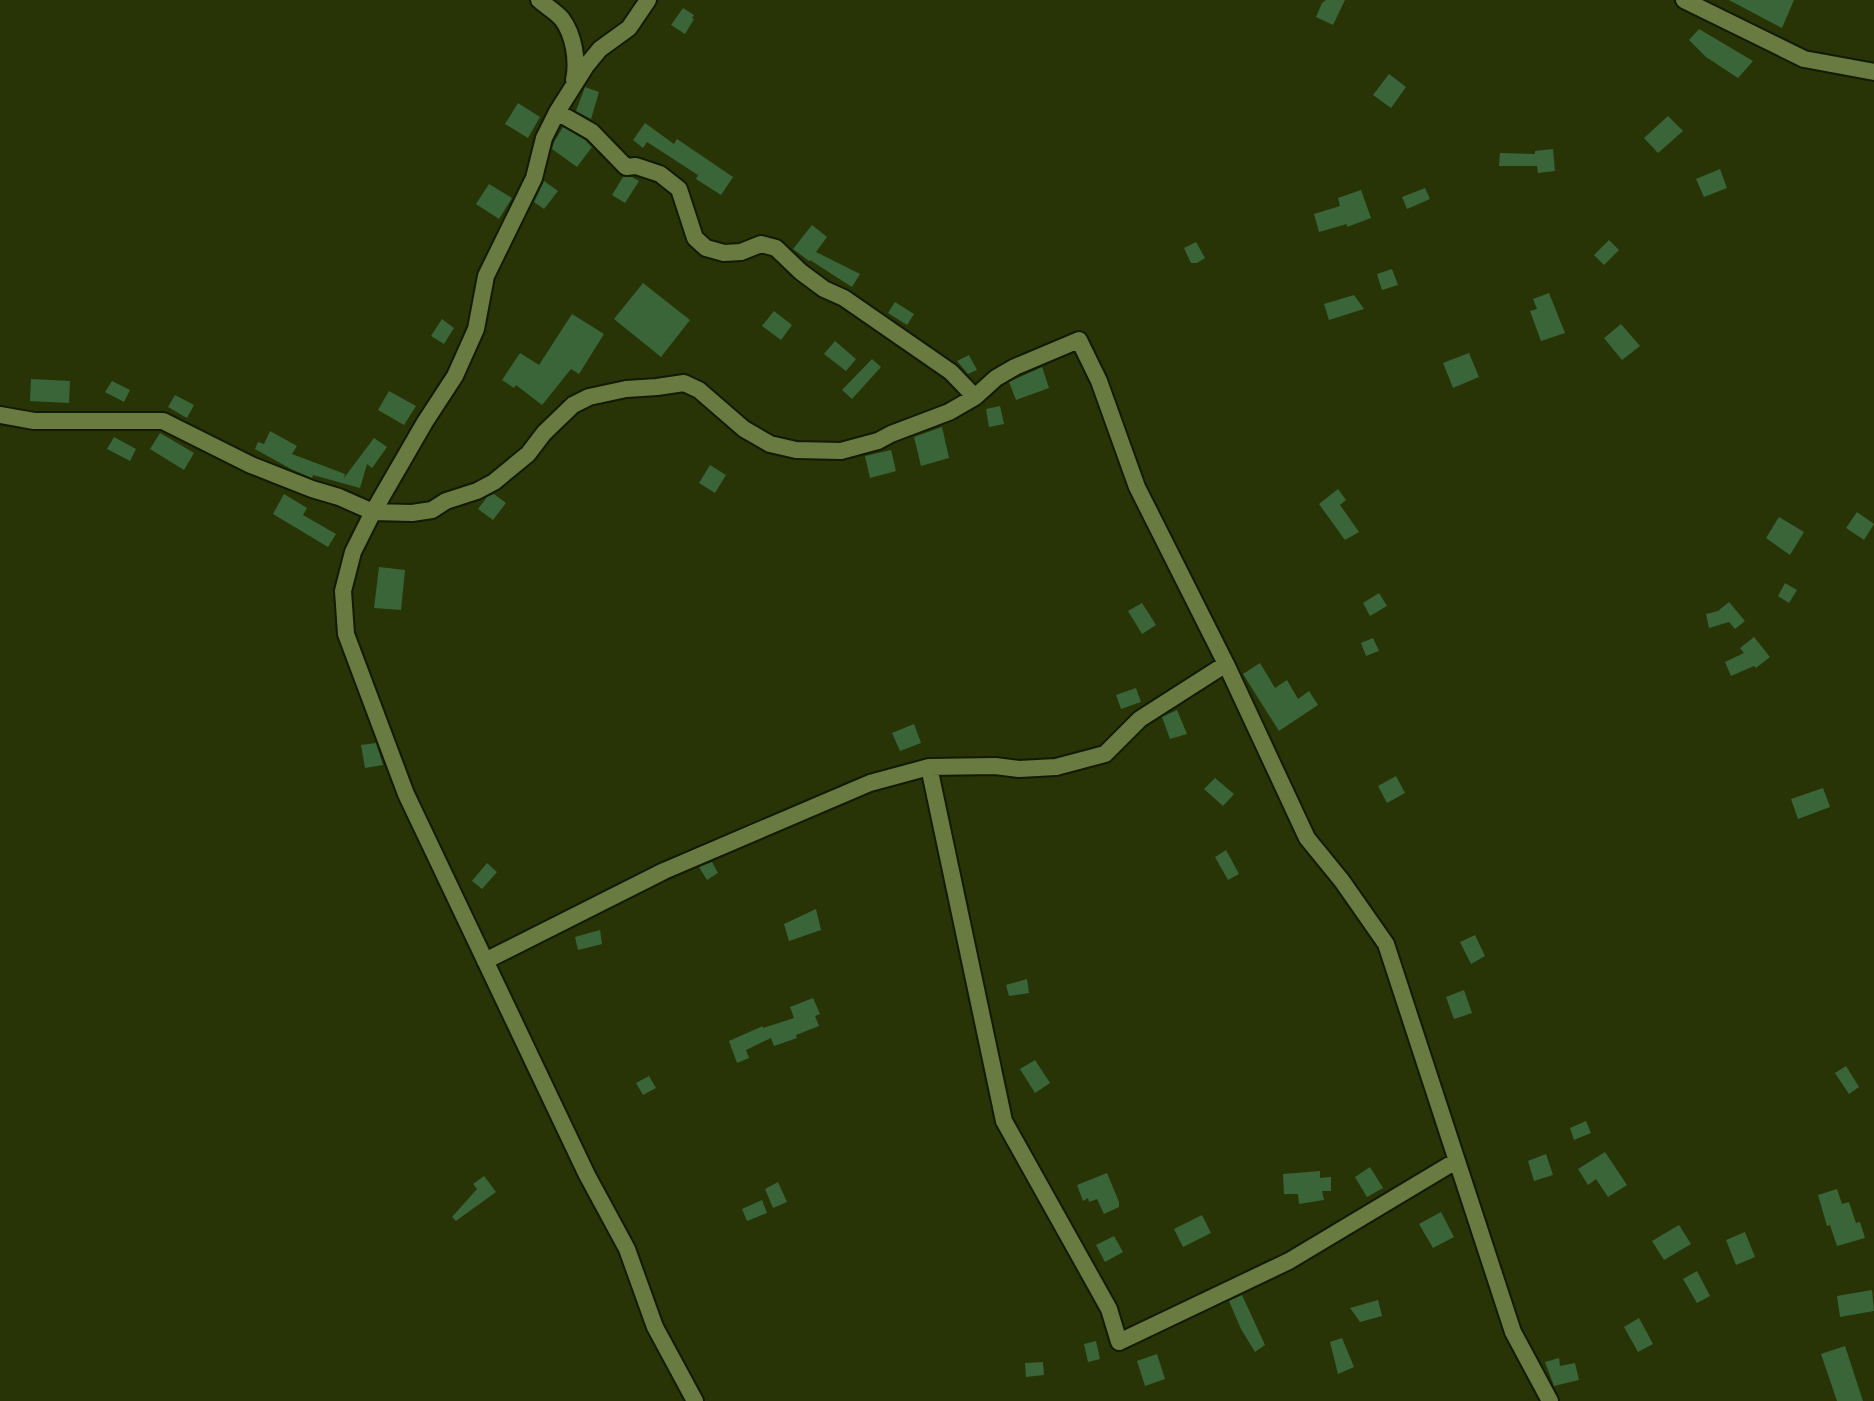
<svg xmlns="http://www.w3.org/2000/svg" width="1874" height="1401" viewBox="0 0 1874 1401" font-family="Literata,serif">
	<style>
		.building { fill: #3a6539 }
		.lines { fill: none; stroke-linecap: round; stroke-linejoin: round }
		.minor-casing { stroke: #121a00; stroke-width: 20 }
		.minor { stroke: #697b41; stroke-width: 16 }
	</style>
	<rect width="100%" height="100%" fill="#283406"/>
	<path class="building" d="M1326,0H1345L1333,25L1316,17L1322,3Z
		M1729,0H1794L1782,28Z
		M683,8L694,15L692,18L694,19L685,34L671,25Z
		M1699,29L1753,61L1738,78L1706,57L1689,40Z
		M1389,74L1406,87L1391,108L1373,95Z
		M585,87L599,92L591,119L576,111Z
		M518,103L540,117L528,138L505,124Z
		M1668,116L1683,131L1658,153L1644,138Z
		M645,123L674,144L677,139L733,177L721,195L696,179L698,175L647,142L643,148L633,140Z
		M563,127L585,140L592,147L577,167L552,149L554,142Z
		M1553,149L1555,171L1538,173L1537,166H1499L1500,153L1535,154V151Z
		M1720,169L1727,188L1704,197L1696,179Z
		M623,177H632L639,181L625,203L612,195Z
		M544,181L558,191L544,209L534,202Z
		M489,184L512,198L499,219L476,204Z
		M1425,188L1430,199L1407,209L1402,197Z
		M1361,190L1371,218L1347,227V224L1319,232L1314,214L1340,206L1338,198Z
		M812,225L827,237L816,252L860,274L852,287L810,260L809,261L793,249Z
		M1609,240L1619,250L1604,265L1594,255Z
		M1196,242L1205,258L1197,263H1191L1184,248Z
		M1392,269L1398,285L1382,290L1377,274Z
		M643,283L690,320L661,357L614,319Z
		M1549,293L1565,333L1541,341L1530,311L1537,309L1533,299Z
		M1354,295L1364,309L1329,320L1324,304Z
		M895,302L914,314L907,325L888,313Z
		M774,311L792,325L781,340L762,326Z
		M572,314L604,334L579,374L571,369L542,405L516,385L514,388L502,380L520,353L539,365Z
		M442,319L454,328L444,344L431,336Z
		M1621,324L1640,346L1622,360L1604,338Z
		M835,341L856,359L846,371L824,354Z
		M1469,353L1479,377L1453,388L1443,363Z
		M969,355L977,370L968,374L957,361Z
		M872,359L881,367L852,399L842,390Z
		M1042,367L1049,388L1016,400L1009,382Z
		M31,379L70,381L69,403L30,401Z
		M112,381L130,390L124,402L105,392Z
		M389,391L416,406L404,425L378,410Z
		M175,395L194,405L187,418L168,407Z
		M1000,406L1004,424L989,427L986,409Z
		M942,427L949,458L921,466L914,437Z
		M270,431L297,446L292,454L345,474L344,478L374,438L387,447L372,468L367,464L360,488L313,475L312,478L291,469L255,449L258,442L264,444Z
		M160,433L194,453L184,470L150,449Z
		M114,437L136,449L130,461L107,449Z
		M891,450L896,471L870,478L865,456Z
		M710,465L726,475L715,493L699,483Z
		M1338,489L1346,500L1340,505L1359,532L1345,540L1319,504Z
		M284,494L307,508L303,515L336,534L328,547L273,514Z
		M494,494L506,503L493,520L478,509L487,497Z
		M1857,512L1874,524L1864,540L1846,528Z
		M1779,517L1804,532L1790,555L1766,538Z
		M379,567L405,570L401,610L374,608Z
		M1785,583L1797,590L1789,603L1778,596Z
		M1379,593L1387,606L1370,616L1363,603Z
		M1729,602L1745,621L1735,629L1729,622L1709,628L1706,614L1718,611Z
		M1142,603L1156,625L1142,634L1128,611Z
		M1754,637L1770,657L1756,668L1754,666L1731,676L1725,662L1744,653L1740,648Z
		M1373,638L1379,651L1366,656L1361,643Z
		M1260,663L1275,688L1287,680L1298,699L1309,691L1318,705L1279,731L1243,674Z
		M1136,688L1141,702L1121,709L1116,695Z
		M1177,710L1187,734L1170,739L1162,717Z
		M914,724L921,743L900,751L892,733Z
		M376,743L383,765L365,768L361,745Z
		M1396,776L1405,793L1387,803L1378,786Z
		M1215,778L1234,794L1223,806L1204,789Z
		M1823,788L1830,807L1798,819L1791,799Z
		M1226,850L1239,874L1228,880L1215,857Z
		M712,862L718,873L707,880L699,867Z
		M487,863L497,872L482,889L472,881Z
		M816,909L821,930L789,941L784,924Z
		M600,930L602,944L578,950L575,937Z
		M1475,935L1485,956L1471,964L1460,942Z
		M1027,979L1029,993L1009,996L1006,985Z
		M1464,990L1472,1013L1454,1019L1446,997Z
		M813,998L820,1014L815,1016L819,1026L796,1035L797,1038L774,1046L771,1038L746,1050L749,1058L737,1063L729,1041L763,1026V1028L794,1018L790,1007Z
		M1035,1060L1050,1083L1035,1093L1020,1069Z
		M1846,1066L1859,1087L1849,1094L1835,1073Z
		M649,1076L656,1088L643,1095L636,1083Z
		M1586,1121L1591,1133L1574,1140L1570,1128Z
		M1605,1152L1627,1185L1608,1197L1596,1179L1588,1185L1578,1169Z
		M1546,1154L1553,1175L1534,1181L1528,1161Z
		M1370,1167L1383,1188L1367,1197L1355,1177Z
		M1320,1171V1178L1331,1177V1191H1322L1324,1200L1299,1204L1298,1194H1284L1283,1174Z
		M1107,1173L1119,1202V1207L1104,1214L1097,1199L1089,1202L1088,1198L1083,1201L1077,1185Z
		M484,1176L496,1192L456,1221L452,1217L477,1189L473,1184Z
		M778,1182L787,1202L773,1208L765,1189Z
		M1837,1189L1842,1204L1849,1202L1856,1223L1860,1222L1865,1238L1837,1246L1830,1225L1827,1226L1818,1195Z
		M762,1200L767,1213L747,1221L742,1209Z
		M1441,1212L1454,1237L1433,1248L1419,1224Z
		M1202,1215L1211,1233L1183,1247L1174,1229Z
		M1679,1225L1691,1244L1664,1260L1652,1241Z
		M1745,1232L1755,1257L1736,1265L1726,1240Z
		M1114,1236L1123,1252L1105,1262L1096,1245Z
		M1697,1271L1710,1296L1697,1303L1683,1279Z
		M1872,1290L1874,1311L1840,1317L1837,1296Z
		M1242,1295L1265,1345L1255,1352L1241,1329L1229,1301Z
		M1378,1300L1382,1316L1360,1322L1350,1308Z
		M1639,1318L1653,1344L1638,1352L1624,1327Z
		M1342,1338L1354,1367L1338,1374L1330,1342Z
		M1096,1341L1100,1359L1088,1362L1084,1344Z
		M1845,1346L1863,1401H1837L1821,1354Z
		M1157,1354L1165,1379L1145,1386L1137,1361Z
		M1559,1358L1560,1366L1575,1363L1579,1380L1554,1386L1545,1362Z
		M1043,1362L1044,1375L1026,1377L1025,1363Z"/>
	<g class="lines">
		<g class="minor-casing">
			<path id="minor" d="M539,0C546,6 556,12 562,19C574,35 578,61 574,80
				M648,0L629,28L600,49L586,66L557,112L544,138L534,178L486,276L476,329L455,376L425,422L373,512L353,552L343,591L346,634L406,794L587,1175L627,1249L655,1327L695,1401
				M1684,0L1804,59L1874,72
				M557,112L592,132L626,167L636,166L660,174L679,189L695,238L706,248L724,253L741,252L761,244L776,248L801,272L824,289L844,298L951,372L975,397
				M0,415L34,421H163L251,465L312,489L339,497L373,512L412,513L432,510L446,501L477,491L494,482L528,454L544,433L573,405L589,397L626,389L657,387L684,383L699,390L744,429L770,444L796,450L841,451L878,441L891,434L949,412L975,397L996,378L1015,367L1079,340L1099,381L1137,487L1226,664L1307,838L1342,881L1386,944L1513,1332L1550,1401
				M929,767L1004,1121L1109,1309L1119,1342L1289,1261L1456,1161
				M485,961L664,871L870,783L929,767L995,766L1019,769L1056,767L1105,754L1140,719L1226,664"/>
		</g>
		<use href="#minor" class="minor"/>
	</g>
</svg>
